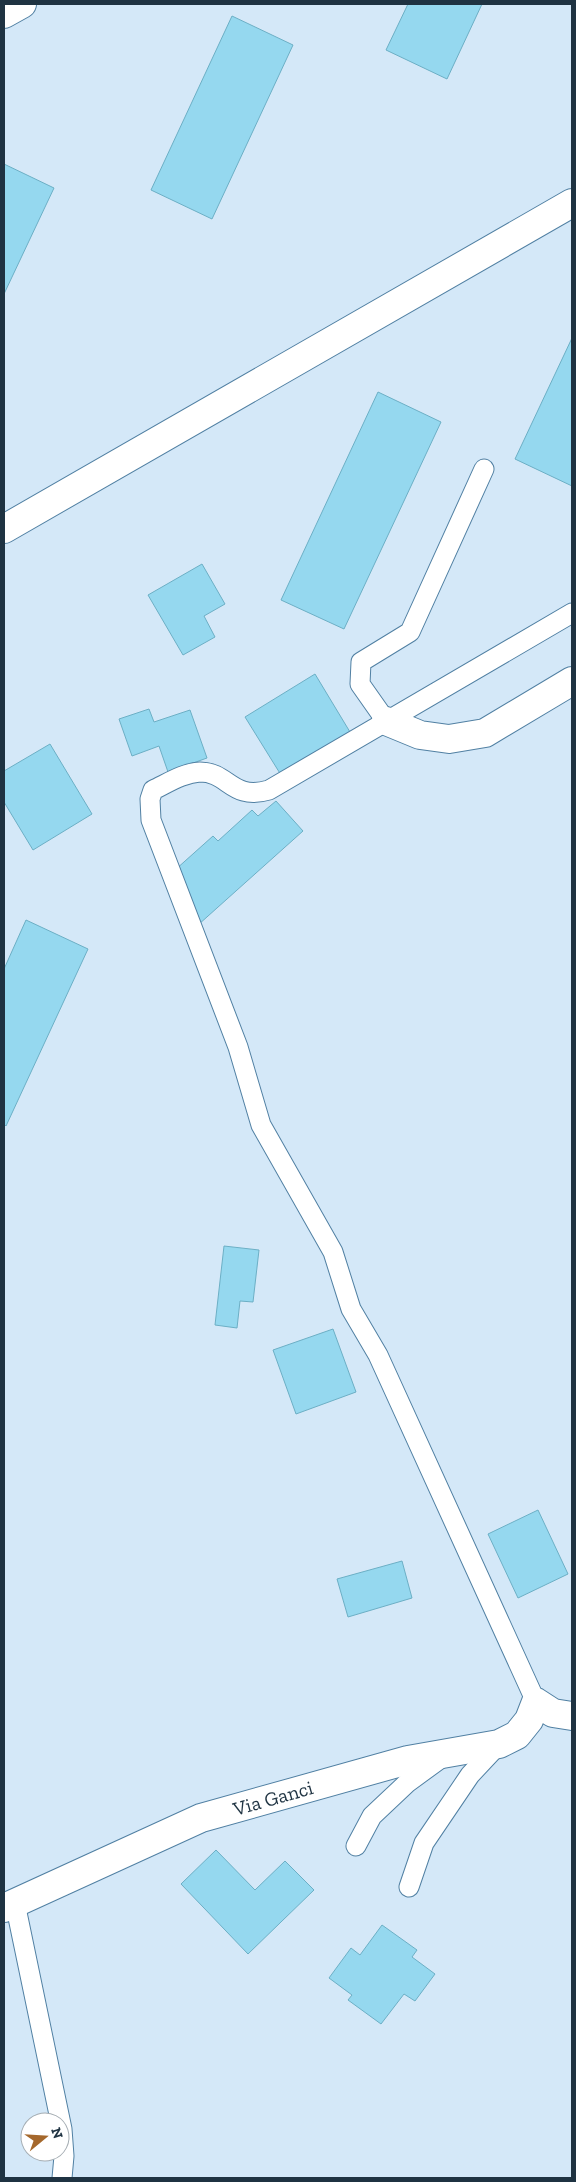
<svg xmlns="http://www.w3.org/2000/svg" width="576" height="2182" viewBox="0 0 576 2182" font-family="'Zilla Slab',serif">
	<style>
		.building { fill: #95d8ef; stroke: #6cafc5 }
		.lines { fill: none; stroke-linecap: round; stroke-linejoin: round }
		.lane-casing { stroke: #5180a3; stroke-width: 21 }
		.street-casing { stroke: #5180a3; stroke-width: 30 }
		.lane { stroke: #fff; stroke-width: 19 }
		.street { stroke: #fff; stroke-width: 28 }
		.labels { text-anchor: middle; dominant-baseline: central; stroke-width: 5; stroke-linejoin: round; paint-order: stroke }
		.street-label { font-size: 20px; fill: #1f3342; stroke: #fff }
	</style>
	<rect width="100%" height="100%" fill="#d4e8f8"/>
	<path class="building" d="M408,4H482L447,79L386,50Z
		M232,16L293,45L212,219L151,190Z
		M4,164L54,188L4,294Z
		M572,338V486L515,459Z
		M378,392L441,422L344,629L281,600Z
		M202,564L225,604L204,616L215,637L183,655L148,595Z
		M315,674L350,732L281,775L245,717Z
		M149,709L154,722L190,710L207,758L168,772L159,746L132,756L119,719Z
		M50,744L92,814L33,850L4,802V771Z
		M276,801L303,831L198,925L175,870L213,836L218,841L252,810L258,816Z
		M26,920L88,949L6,1126L4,1124V969Z
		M224,1246L259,1250L253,1302L240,1301L237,1328L215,1325Z
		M333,1329L356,1392L296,1414L273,1350Z
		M538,1510L568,1574L518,1598L488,1534Z
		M402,1561L412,1598L348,1617L337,1579Z
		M216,1850L255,1890L285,1861L314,1890L248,1954L181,1884Z
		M382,1925L417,1950L412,1957L435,1974L415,2001L404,1994L381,2024L348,2000L352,1995L329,1978L351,1948L360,1955Z"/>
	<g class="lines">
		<g class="lane-casing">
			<path id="lane" d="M386,721L360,684L361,662L410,632L484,469
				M536,1702L378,1355L351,1309L333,1252L261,1125L238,1047L151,820L150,799L153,790C168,783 183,773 200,772C229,772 231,801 269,790L572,613
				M356,1846L372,1816L407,1783L444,1756
				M409,1887L424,1843L470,1775L499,1744
				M15,1903L62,2129L64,2156L62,2178"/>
		</g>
		<g class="street-casing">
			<path id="street" d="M4,14L22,4
				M4,529L572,203
				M386,721L420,735L449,739L485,733L572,681
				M4,1908L201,1818L408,1760L499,1744L517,1735L529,1720L536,1702L553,1713L572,1716"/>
		</g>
		<use href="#lane" class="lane"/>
		<use href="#street" class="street"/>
	</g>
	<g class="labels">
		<g class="street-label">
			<text transform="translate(273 1798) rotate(-16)">Via Ganci</text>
		</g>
	</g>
	<rect width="576" height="2182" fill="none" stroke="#1f3342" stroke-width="10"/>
	<g transform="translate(45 2137) rotate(72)"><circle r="24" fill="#ffffff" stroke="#a5adb3"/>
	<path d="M0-4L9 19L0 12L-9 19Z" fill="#a5682c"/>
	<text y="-8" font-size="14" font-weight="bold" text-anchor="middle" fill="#1f3342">N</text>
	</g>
</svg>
